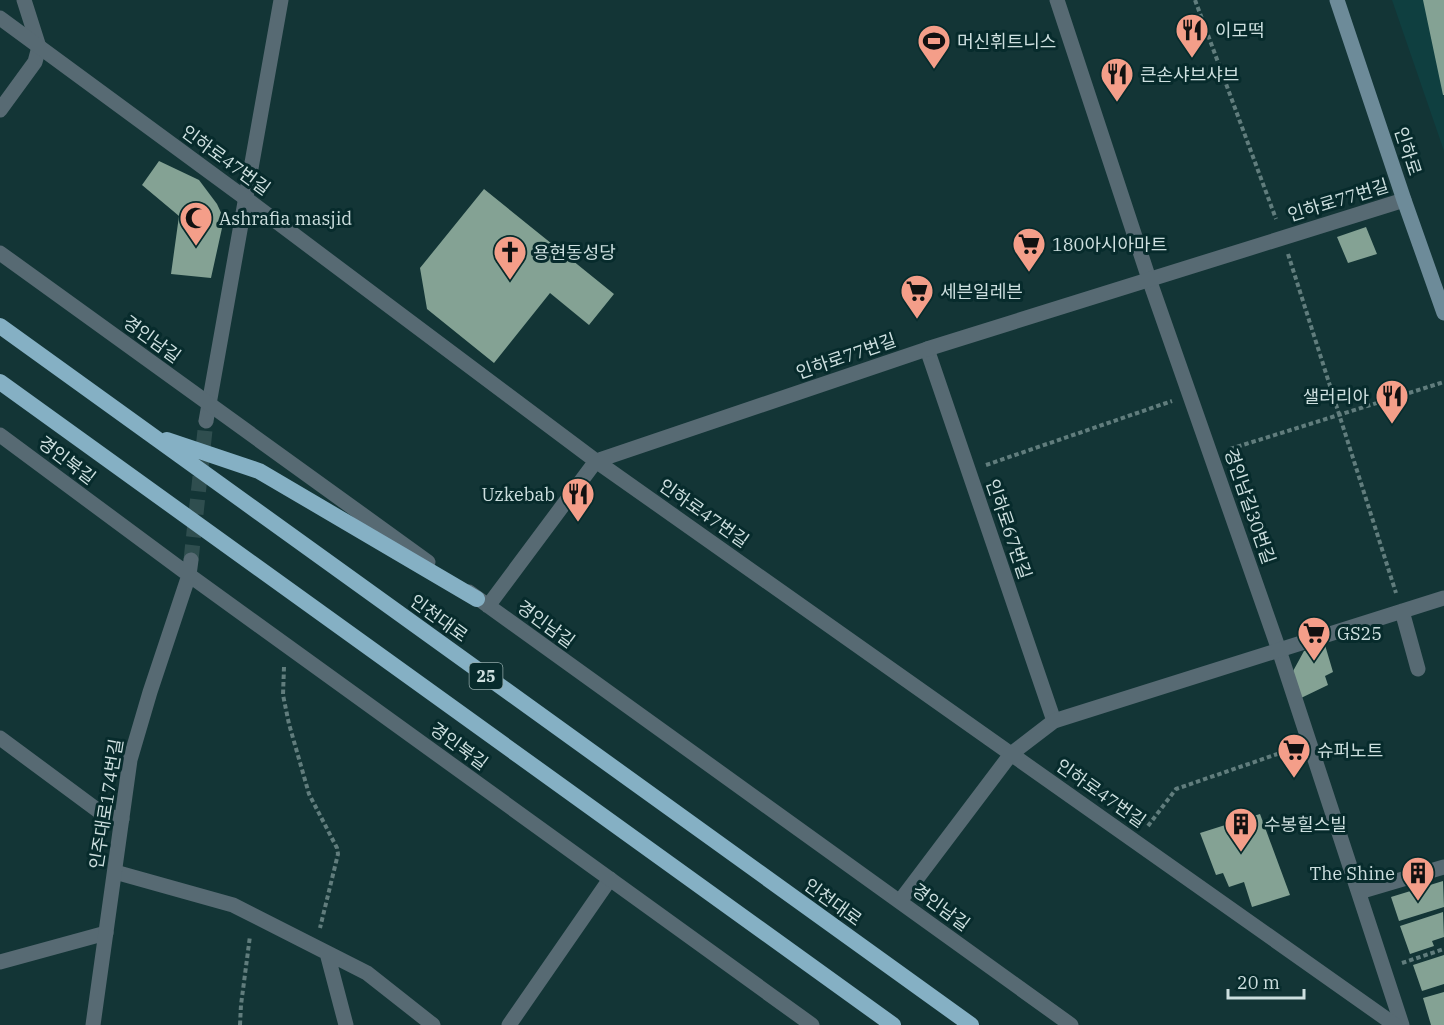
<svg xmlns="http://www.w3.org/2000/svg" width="1444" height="1025" viewBox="0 0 1444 1025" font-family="'IBM Plex Serif','Noto Sans KR',serif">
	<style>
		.built { fill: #0f3f40 }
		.building { fill: #84a294 }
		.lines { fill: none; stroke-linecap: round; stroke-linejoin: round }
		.minor-tunnel { stroke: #2f4e4f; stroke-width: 15; stroke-dasharray: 15 8; stroke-linecap: butt }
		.path { stroke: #617d7d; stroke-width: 4; stroke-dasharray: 4.5 3; stroke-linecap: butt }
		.service { stroke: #576a73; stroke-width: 15 }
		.minor { stroke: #576a73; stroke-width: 15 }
		.secondary { stroke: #6d8b99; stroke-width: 15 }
		.trunk { stroke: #85b0c4; stroke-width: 16 }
		.labels { text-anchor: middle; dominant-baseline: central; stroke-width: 6; stroke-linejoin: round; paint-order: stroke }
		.shield { fill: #072b2c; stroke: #92a9a9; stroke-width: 1.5 }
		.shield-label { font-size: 16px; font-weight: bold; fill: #cddfdf }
		.poi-label { font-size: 18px; fill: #cddfdf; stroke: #072b2c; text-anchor: start }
		.street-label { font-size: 18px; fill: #cddfdf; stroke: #072b2c }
	</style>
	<rect width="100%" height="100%" fill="#133536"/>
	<path class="built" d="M1392,0H1444V151Z"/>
	<path class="building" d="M1423,0H1444V95H1443Z
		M159,161L199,180L217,204L224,219L211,278L171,274L179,216L142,185Z
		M484,189L614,294L589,325L550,293L494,363L427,309L420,268Z
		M1366,227L1377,254L1348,263L1337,237Z
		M1325,645L1333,672L1325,676L1328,685L1301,698L1292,673L1304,651Z
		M1260,814L1290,895L1252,907L1244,882L1229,887L1223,873L1216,875L1200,833Z
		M1443,881L1444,907L1399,921L1391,897Z
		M1443,912L1444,937L1432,941L1434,946L1410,954L1400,926Z
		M1444,955V984L1422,991L1413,965Z
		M1444,992V1025H1431L1423,998Z"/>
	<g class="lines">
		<path class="minor-tunnel" d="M191,560L206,421"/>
		<path class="path" d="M1195,0L1276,219
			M1288,254L1396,593
			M1230,449L1444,382
			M986,465L1172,401
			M284,667L283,695L289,724L309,794L337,848L338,854L320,928
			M1148,826L1176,789L1292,749
			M1402,963L1444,949
			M240,1025L241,1005L250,936"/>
		<path class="service" d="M1057,0L1149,279L1279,650L1402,1025
			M0,110L35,62L39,47L24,0
			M927,349L1054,721
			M206,421L281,0
			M0,738L104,815L122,819
			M115,872L233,905L367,973L433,1025
			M1359,892L1444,867
			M327,953L346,1025
			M0,962L106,933
			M509,1025L610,879"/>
		<path class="minor" d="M0,18L245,198L596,461L1395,1025
			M0,253L428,562
			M0,435L189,575L812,1025
			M469,592L1071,1025
			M488,606L596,461L927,349L1404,200
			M1402,611L1418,669
			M900,901L1011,754L1054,721L1444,598
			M93,1025L130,760L150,692L189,575L191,560"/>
		<path class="secondary" d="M1337,0L1404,200L1444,313"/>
		<path class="trunk" d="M0,326L971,1025
			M0,382L893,1025
			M167,440L259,471L477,599"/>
	</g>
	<defs>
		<g id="restaurant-pin" transform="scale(1.725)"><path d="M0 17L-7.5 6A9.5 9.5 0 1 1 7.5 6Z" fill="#f49e89" stroke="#072b2c"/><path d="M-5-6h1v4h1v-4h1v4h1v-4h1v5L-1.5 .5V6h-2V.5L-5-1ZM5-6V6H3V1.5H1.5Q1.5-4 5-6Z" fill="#111"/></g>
		<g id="stadium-pin" transform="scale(1.725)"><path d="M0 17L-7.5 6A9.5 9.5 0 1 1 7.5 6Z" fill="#f49e89" stroke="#072b2c"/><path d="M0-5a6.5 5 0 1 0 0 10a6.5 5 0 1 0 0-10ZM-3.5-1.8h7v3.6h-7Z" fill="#111"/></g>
		<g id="mosque-pin" transform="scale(1.725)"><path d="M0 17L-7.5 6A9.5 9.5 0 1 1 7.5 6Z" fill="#f49e89" stroke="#072b2c"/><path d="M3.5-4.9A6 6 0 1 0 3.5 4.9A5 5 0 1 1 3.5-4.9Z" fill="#111"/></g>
		<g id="supermarket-pin" transform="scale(1.725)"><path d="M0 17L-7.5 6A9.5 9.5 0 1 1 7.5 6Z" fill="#f49e89" stroke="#072b2c"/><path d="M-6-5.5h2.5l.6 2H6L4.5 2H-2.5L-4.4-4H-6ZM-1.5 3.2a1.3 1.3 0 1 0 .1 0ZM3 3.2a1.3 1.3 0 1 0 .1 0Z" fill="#111"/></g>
		<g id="church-pin" transform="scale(1.725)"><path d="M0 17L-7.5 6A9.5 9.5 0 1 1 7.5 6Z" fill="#f49e89" stroke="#072b2c"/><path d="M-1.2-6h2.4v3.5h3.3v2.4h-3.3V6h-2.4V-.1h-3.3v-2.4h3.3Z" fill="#111"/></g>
		<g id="building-pin" transform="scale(1.725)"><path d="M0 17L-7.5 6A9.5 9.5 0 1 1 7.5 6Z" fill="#f49e89" stroke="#072b2c"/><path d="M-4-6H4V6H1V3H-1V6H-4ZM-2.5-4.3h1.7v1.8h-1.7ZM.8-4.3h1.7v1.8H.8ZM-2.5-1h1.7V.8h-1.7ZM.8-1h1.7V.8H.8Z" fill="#111"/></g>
	</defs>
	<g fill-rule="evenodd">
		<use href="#restaurant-pin" x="1192" y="30"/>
		<use href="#stadium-pin" x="934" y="41"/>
		<use href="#restaurant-pin" x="1117" y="74"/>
		<use href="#mosque-pin" x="196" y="218"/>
		<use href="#supermarket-pin" x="1029" y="244"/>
		<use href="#church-pin" x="510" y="252"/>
		<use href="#supermarket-pin" x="917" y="291"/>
		<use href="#restaurant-pin" x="1392" y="396"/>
		<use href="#restaurant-pin" x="578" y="494"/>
		<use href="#supermarket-pin" x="1314" y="633"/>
		<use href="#supermarket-pin" x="1294" y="750"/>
		<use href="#building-pin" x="1241" y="824"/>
		<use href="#building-pin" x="1418" y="873"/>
	</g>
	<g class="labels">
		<rect class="shield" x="469.5" y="663" width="33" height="26" rx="4.5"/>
		<g class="shield-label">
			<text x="486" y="676">25</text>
		</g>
		<g class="poi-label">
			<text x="1215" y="30">이모떡</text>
			<text x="957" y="41">머신휘트니스</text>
			<text x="1140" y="74">큰손샤브샤브</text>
			<text x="219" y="218">Ashrafia masjid</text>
			<text x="1052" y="244">180아시아마트</text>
			<text x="533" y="252">용현동성당</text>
			<text x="940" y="291">세븐일레븐</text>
			<text x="1369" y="396" text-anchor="end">샐러리아</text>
			<text x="555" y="494" text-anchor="end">Uzkebab</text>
			<text x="1337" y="633">GS25</text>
			<text x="1317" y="750">슈퍼노트</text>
			<text x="1264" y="824">수봉힐스빌</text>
			<text x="1395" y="873" text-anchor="end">The Shine</text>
		</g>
		<g class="street-label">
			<text transform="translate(1408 151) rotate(72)">인하로</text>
			<text transform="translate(226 160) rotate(36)">인하로47번길</text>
			<text transform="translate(1338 200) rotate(-17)">인하로77번길</text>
			<text transform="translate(152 339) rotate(36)">경인남길</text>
			<text transform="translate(846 356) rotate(-19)">인하로77번길</text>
			<text transform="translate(67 460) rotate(37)">경인북길</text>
			<text transform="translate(1250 506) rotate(71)">경인남길30번길</text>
			<text transform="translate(704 513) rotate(35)">인하로47번길</text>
			<text transform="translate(1009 529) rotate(71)">인하로67번길</text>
			<text transform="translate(439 618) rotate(36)">인천대로</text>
			<text transform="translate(546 624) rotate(36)">경인남길</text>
			<text transform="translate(459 746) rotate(36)">경인북길</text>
			<text transform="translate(1101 793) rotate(35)">인하로47번길</text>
			<text transform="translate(106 804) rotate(-81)">인주대로174번길</text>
			<text transform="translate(833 902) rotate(36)">인천대로</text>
			<text transform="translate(941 907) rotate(36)">경인남길</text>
		</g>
	</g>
	<path d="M1228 989v9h76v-9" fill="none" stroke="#cddfdf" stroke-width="3"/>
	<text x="1237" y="989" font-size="18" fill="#cddfdf" stroke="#072b2c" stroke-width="4.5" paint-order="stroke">20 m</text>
</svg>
